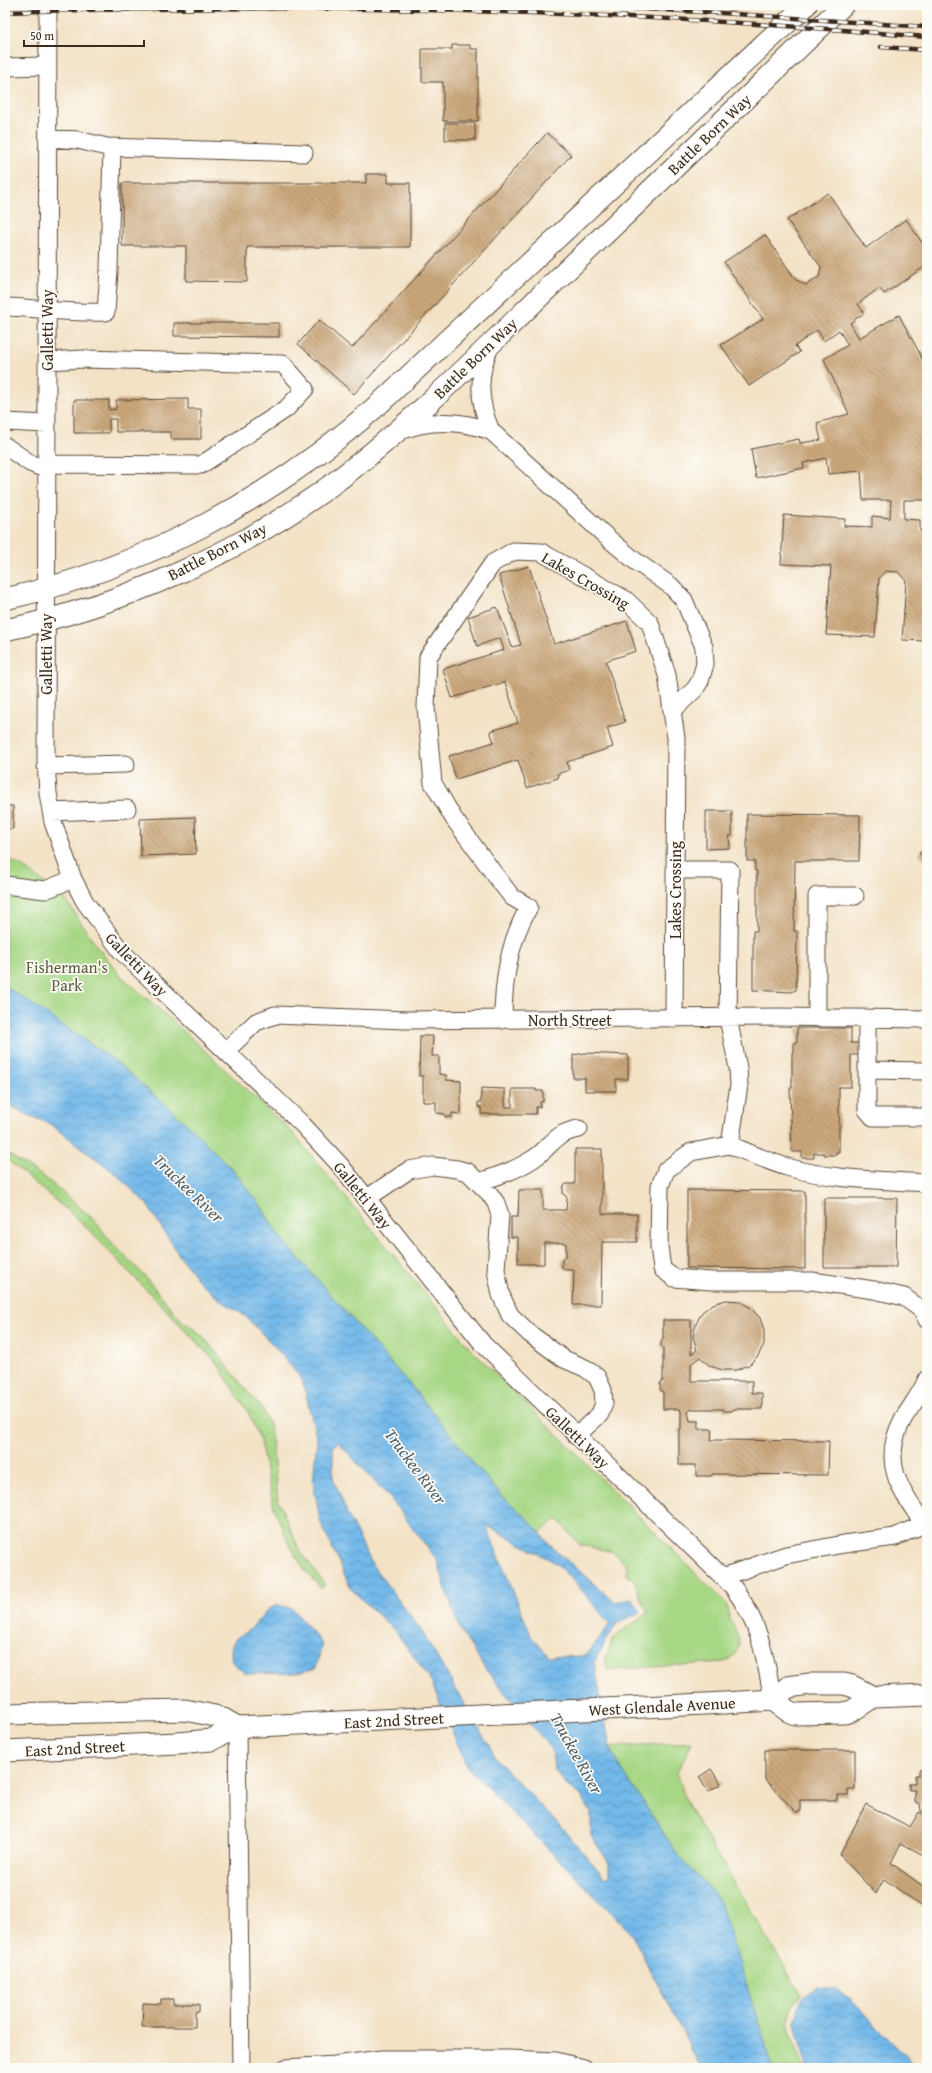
<svg xmlns="http://www.w3.org/2000/svg" width="932" height="2073" viewBox="0 0 932 2073" font-family="'Gentium Book Plus',serif">
	<style>
		.green { fill: #a7d785; stroke: #718052 }
		.garden { fill: url(#garden-dots); stroke: #718052 }
		.water { fill: url(#water-waves); stroke: #567184; fill-rule: evenodd }
		.building { fill: url(#building-back-hatch) }
		.lines { fill: none; stroke-linecap: round; stroke-linejoin: round }
		.minor-casing { stroke: #574637; stroke-width: 19 }
		.major-casing { stroke: #574637; stroke-width: 23 }
		.minor { stroke: #fff; stroke-width: 17 }
		.major { stroke: #fff; stroke-width: 21 }
		.rail-casing { stroke: #3b2a1e; stroke-width: 4.5 }
		.rail { stroke: #fdfcf7; stroke-width: 3; stroke-dasharray: 9; stroke-linecap: butt }
		.labels { text-anchor: middle; dominant-baseline: central; stroke-width: 3.5; stroke-linejoin: round; paint-order: stroke }
		.street-label { font-size: 16px; fill: #3b2a1e; stroke: #fdfcf7 }
		.park-label { font-size: 16px; fill: #5b5e3d; stroke: #fdfcf7 }
		.water-label { font-size: 17px; font-style: italic; fill: #4e5c65; stroke: #fdfcf7 }
	</style>
	<defs>
		<pattern id="garden-dots" width="8" height="8" patternUnits="userSpaceOnUse"><rect width="8" height="8" fill="#a7d785"/><path d="M2 2h.1M6 6h.1" fill="none" stroke="#91b972" stroke-width="1.8" stroke-linecap="round"/></pattern>
		<pattern id="water-waves" width="16" height="10" patternUnits="userSpaceOnUse"><rect width="16" height="10" fill="#72b8e9"/><path d="M0 5q4-4 8 0t8 0" fill="none" stroke="#5f96bc"/></pattern>
		<pattern id="building-back-hatch" width="6" height="6" patternUnits="userSpaceOnUse"><rect width="6" height="6" fill="#cba77b"/><path d="M-1 5l2 2M0 0l6 6M5-1l2 2" fill="none" stroke="#a68864"/></pattern>
	</defs>
	<rect width="100%" height="100%" fill="#fdfcf7"/>
	<filter id="ink" filterUnits="userSpaceOnUse"><feTurbulence type="fractalNoise" baseFrequency=".025" numOctaves="2"/><feDisplacementMap in="SourceGraphic" scale="8" xChannelSelector="R" yChannelSelector="G"/><feConvolveMatrix kernelMatrix="1 2 1 2 8 2 1 2 1" color-interpolation-filters="sRGB"/></filter>
	<filter id="wash" filterUnits="userSpaceOnUse"><feTurbulence type="fractalNoise" baseFrequency=".012" numOctaves="4" result="noise"/><feDisplacementMap in="SourceGraphic" scale="16" xChannelSelector="R" yChannelSelector="G"/><feGaussianBlur stdDeviation="0.9" result="paint"/><feColorMatrix in="noise" values="0 0 0 0 0 0 0 0 0 0 0 0 0 0 0 0 0 1.4 0 .05"/><feComposite in="paint" operator="in"/></filter>
	<g filter="url(#wash)">
		<rect width="100%" height="100%" fill="#f3e2c6"/>
		<path class="green" d="M5,857L26,869L64,897L95,944L122,977L174,1022L292,1132L470,1348L726,1603C727,1608 728,1614 730,1619C739,1638 747,1647 725,1662L607,1670L605,1658L615,1636L648,1613L633,1579L627,1575V1565L613,1552L580,1545L557,1519L540,1533L502,1496L474,1464L418,1394L278,1235L259,1203L234,1171L188,1125L114,1060L5,986Z
			M692,1742L677,1772L686,1802L801,1995L791,2009L788,2022L802,2068H773L761,2032L704,1882L678,1855L621,1769L610,1747Z"/>
		<path class="garden" d="M5,1152L48,1180L92,1218L115,1246L142,1273L174,1312L184,1322L201,1334L262,1409L270,1427L278,1500L299,1549L325,1585L321,1589L305,1570L290,1546L274,1508L260,1441L248,1412L216,1362L81,1222L5,1158Z"/>
		<path class="water" d="M5,986L114,1060L188,1125L234,1171L259,1203L278,1235L418,1394L474,1464L502,1496L528,1519L554,1549L615,1602L632,1599L641,1612L617,1623L594,1662L610,1747L621,1769L678,1855L704,1882L720,1902L773,2068H701L631,1933L467,1767L429,1677L395,1631L351,1589L320,1521L313,1480L317,1439L302,1380L278,1350L245,1316L220,1300L199,1281L181,1258L146,1203L115,1173L50,1124L30,1116L5,1103ZM338,1442L391,1499L437,1560L448,1596L461,1631L486,1670L548,1745L552,1751L554,1769L566,1785L581,1796L591,1813V1836L609,1863V1878L604,1877L566,1832L498,1761L421,1630L373,1566L350,1520L333,1478V1448ZM486,1525L554,1562L574,1581L610,1624L586,1656L549,1657L531,1635Z
			M279,1605L293,1609L322,1644L316,1668L297,1673L246,1674L232,1662C231,1656 230,1648 233,1643C236,1636 245,1634 250,1629C259,1621 266,1607 279,1605Z
			M818,1987L836,1989L852,2001L917,2068H806L795,2023L802,1998Z"/>
		<g id="blocks">
			<path class="building" d="M452,45H470V49H478V121H443V82H422V49H452Z
				M445,123H475V140H445Z
				M547,133L571,155L354,394L298,344L319,320L352,348Z
				M366,174H388V183H410V247H247V282L186,281V246H122V183H366Z
				M828,193L866,248L906,219L927,250V265L884,294L879,288L858,304L864,313L850,323L859,338L899,315L920,354L927,373V419L923,420L927,439V500H904V519L920,520V531L927,532V641L902,640L906,581L898,572L885,571L879,578L875,637L826,635L831,566L781,564L784,515L845,519L844,526L872,527V516L890,518L891,500H863L861,471L828,474L826,458L803,463L804,468L756,478L751,449L799,439L800,443L821,440L817,423L849,414L824,359L848,345L839,330L824,341L817,330L795,346L800,352L749,386L721,345L763,319L724,262L765,235L796,280L806,285L819,277L821,267L787,220Z
				M174,323H279V337L174,336Z
				M188,399V409H201V439H171V432H116V419H109V433H74V400H109V410L116,409V400Z
				M529,566L554,644L627,621L636,651L606,661L625,722L607,728L613,747L567,762L569,770L557,774L558,778L527,788L518,760L456,779L449,756L494,742L490,731L518,723L505,682L452,698L443,669L504,650L500,638L477,646L468,617L497,607L512,647L521,645L499,575Z
				M5,806H13V829H5Z
				M706,811H732V836H729L730,848L706,849Z
				M747,814L860,815L859,861H795L794,931H797L796,990L791,992L753,990V931H757V871H755V861H747Z
				M195,817L196,854L141,856L140,819Z
				M925,848L927,849V862L919,853Z
				M797,1028H851V1043H861V1055H851V1087H839V1152H836V1155H824V1153H814V1158H802V1152H792L790,1088H792V1053H794V1043H797Z
				M420,1036H433L432,1056H439V1074L446,1075V1080L461,1081V1114L452,1113V1117H445V1114L436,1113V1102H423V1076H419Z
				M585,1053L628,1055V1079H616V1091H585V1078H573V1055Z
				M481,1088L505,1089V1107H512V1089H536V1091H543V1102H540V1107H536V1114H481V1107H478V1102H481Z
				M575,1149H602V1214H637V1242H602L601,1305H573L574,1270H566L562,1267V1260L566,1256V1243H544V1264H518V1237H511V1217H518L519,1190H543V1210H566L567,1197L563,1194V1187L566,1184H575Z
				M687,1190L805,1191V1269L687,1268Z
				M824,1198H897L896,1267H824Z
				M726,1300L739,1301L751,1308L760,1318L764,1330V1344L758,1356L749,1365L736,1370H723L710,1366L700,1357L691,1364V1381H752V1393H762V1409H734L732,1411H724L723,1409H691L688,1412L690,1421H698V1429H712L711,1440L829,1441L828,1475L712,1474V1476H696V1465H679V1429H681V1411L679,1409H663V1392L660,1390V1383L663,1381V1348L661,1346V1342L663,1339V1320H691V1354L697,1350L693,1337L696,1324L702,1312L713,1304Z
				M765,1750H855V1789H848V1795H837V1800H800V1812H796L765,1780Z
				M711,1769L721,1784L708,1792L699,1777Z
				M927,1769V1812H924L921,1811L920,1803H915V1790H909V1783H915V1775H919V1770Z
				M866,1804L910,1827L919,1812L927,1816V1857L901,1843L891,1863L927,1889V1910L884,1879L876,1894L840,1855Z
				M161,1999H173V2004H199V2012H195V2027H142L143,2003L161,2004Z"/>
		</g>
	</g>
	<g filter="url(#ink)">
		<use href="#blocks" fill-opacity="0" stroke="#574637" stroke-width="1"/>
		<g class="lines">
			<g class="minor-casing">
				<path id="minor" d="M48,5L46,762L48,793L53,822L73,879L85,902L121,951L302,1124L340,1165L483,1344L733,1587C761,1625 765,1656 773,1700
					M5,67L47,66
					M47,138L78,140L107,147L304,153
					M5,307C39,308 72,314 106,312L109,271L112,147
					M47,361L83,359L283,364L305,389L286,409L201,465L47,464
					M5,422L47,424
					M400,431C430,419 460,420 491,431L609,539L634,560L671,586L684,600L704,647L705,664L700,681L695,689L672,711
					M491,431C478,402 477,373 491,345
					M5,446L30,463L47,470
					M46,766L126,764
					M51,812L127,809
					M675,870H730L728,1018L738,1068L739,1085L730,1145L691,1152L666,1170L660,1186L659,1246L662,1269L674,1278L711,1281H812L874,1290L904,1297L922,1310L927,1320
					M5,885L45,890L73,879
					M817,1018V896H855
					M867,1018V1110L873,1117H927
					M503,1020C503,981 509,941 529,907L512,897L495,875L454,819L433,783L426,707L428,657L493,563L514,551L541,552L626,600L650,623L667,675L676,738L674,1019
					M226,1051L256,1022L275,1015L406,1020L778,1017L927,1019
					M867,1070L927,1071
					M730,1145C749,1153 767,1161 787,1167C832,1180 881,1180 927,1183
					M479,1182C498,1176 516,1170 533,1159C552,1147 553,1133 579,1129
					M366,1199L409,1170L433,1166L457,1169L468,1172L489,1193L496,1203L500,1215L496,1270L501,1295L510,1315L530,1334L564,1359L585,1368L597,1377L603,1390L604,1403L600,1414L576,1436
					M723,1577L786,1555L844,1544L895,1537L924,1524C900,1490 880,1462 903,1419C911,1406 921,1394 927,1379
					M237,1727L241,2068
					M285,2068L335,2065L381,2059H509L556,2061L584,2068"/>
			</g>
			<g class="major-casing">
				<path id="major" d="M5,599C143,568 274,498 379,404L806,5
					M5,630C119,606 240,553 334,483C417,420 491,343 566,271C659,183 751,94 843,5
					M773,1700L788,1687L810,1684H844L852,1686L873,1697
					M5,1714L185,1710L220,1717L237,1727
					M5,1751L178,1743L211,1740L237,1727L724,1703L773,1700L788,1711L795,1714L844,1713L852,1711L873,1697L927,1695"/>
			</g>
			<use href="#minor" class="minor"/>
			<use href="#major" class="major"/>
			<g class="rail-casing">
				<path id="rail" d="M567,5L721,13L927,27
					M5,12C312,3 621,10 927,37
					M881,47L927,50"/>
			</g>
			<use href="#rail" class="rail"/>
		</g>
	</g>
	<g class="labels">
		<g class="street-label">
			<text transform="translate(709 134) rotate(-44)">Battle Born Way</text>
			<text transform="translate(47 330) rotate(-90)">Galletti Way</text>
			<text transform="translate(475 358) rotate(-44)">Battle Born Way</text>
			<text transform="translate(217 551) rotate(-27)">Battle Born Way</text>
			<text transform="translate(586 580) rotate(30)">Lakes Crossing</text>
			<text transform="translate(46 654) rotate(-90)">Galletti Way</text>
			<text transform="translate(675 890) rotate(-90)">Lakes Crossing</text>
			<text transform="translate(137 964) rotate(46)">Galletti Way</text>
			<text x="570" y="1020">North Street</text>
			<text transform="translate(363 1195) rotate(51)">Galletti Way</text>
			<text transform="translate(578 1437) rotate(44)">Galletti Way</text>
			<text transform="translate(662 1706) rotate(-3)">West Glendale Avenue</text>
			<text transform="translate(394 1720) rotate(-3)">East 2nd Street</text>
			<text transform="translate(75 1748) rotate(-3)">East 2nd Street</text>
		</g>
		<g class="park-label">
			<text x="67" y="967">Fisherman's<tspan x="67" dy="18">Park</tspan></text>
		</g>
		<g class="water-label">
			<text transform="translate(189 1188) rotate(44)">Truckee River</text>
			<text transform="translate(416 1466) rotate(53)">Truckee River</text>
			<text transform="translate(577 1753) rotate(61)">Truckee River</text>
		</g>
	</g>
	<rect width="932" height="2073" fill="none" stroke="#fdfcf7" stroke-width="20"/>
	<path d="M24 40v6h120v-6" fill="none" stroke="#3b2a1e" stroke-width="2"/>
	<text x="30" y="40" font-size="12" fill="#3b2a1e" stroke="#fdfcf7" stroke-width="3" paint-order="stroke">50 m</text>
</svg>
